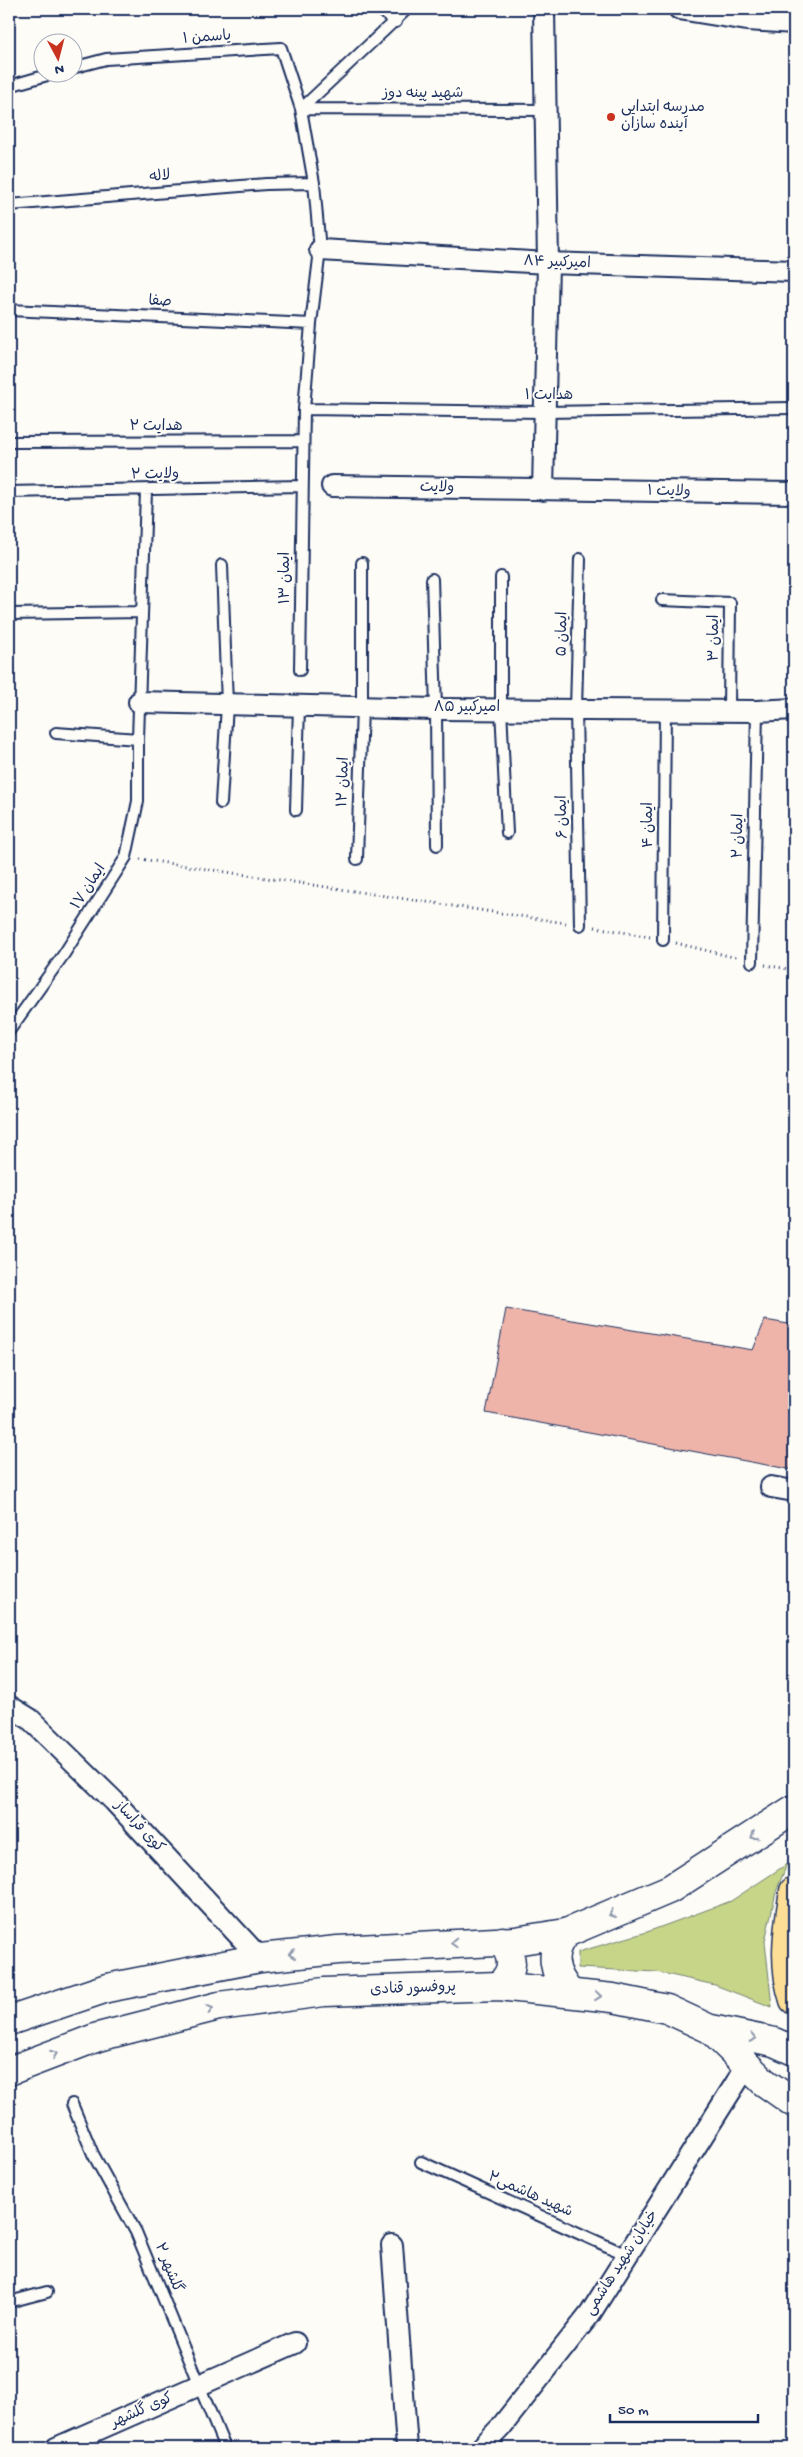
<svg xmlns="http://www.w3.org/2000/svg" width="803" height="2457" viewBox="0 0 803 2457" font-family="'Gochi Hand','Playpen Sans Arabic',sans-serif">
	<style>
		.green { fill: #c7d588; stroke: #718273 }
		.building { fill: #eeb4aa; stroke: #1b2f5e }
		.lines { fill: none; stroke-linecap: round; stroke-linejoin: round }
		.service-casing { stroke: #1b2f5e; stroke-width: 14 }
		.minor-casing { stroke: #1b2f5e; stroke-width: 24 }
		.secondary-casing { stroke: #1b2f5e; stroke-width: 31 }
		.primary-casing { stroke: #1b2f5e; stroke-width: 31 }
		.path { stroke: #1b2f5e; stroke-width: 3; stroke-dasharray: 1 4; stroke-linecap: butt }
		.service { stroke: #fdfcf7; stroke-width: 10 }
		.minor { stroke: #fdfcf7; stroke-width: 20 }
		.secondary { stroke: #fdfcf7; stroke-width: 28 }
		.primary { stroke: #fdde96; stroke-width: 28 }
		.oneway { stroke: #8c96aa }
		.poi-dot { fill: #c8321e; stroke: #fdfcf7; stroke-width: 2 }
		.labels { text-anchor: middle; dominant-baseline: central; stroke-width: 4; stroke-linejoin: round; paint-order: stroke }
		.street-label { font-size: 15px; fill: #1b2f5e; stroke: #fdfcf7 }
		.poi-label { font-size: 15px; fill: #1b2f5e; stroke: #fdfcf7; text-anchor: start }
	</style>
	<rect width="100%" height="100%" fill="#fdfcf7"/>
	<filter id="ink" filterUnits="userSpaceOnUse"><feTurbulence type="fractalNoise" baseFrequency=".02" numOctaves="2"/><feDisplacementMap in="SourceGraphic" scale="10" xChannelSelector="R" yChannelSelector="G"/><feConvolveMatrix kernelMatrix="1 2 1 2 8 2 1 2 1" color-interpolation-filters="sRGB"/></filter>
	<g filter="url(#ink)">
		<path class="green" d="M787,1864L776,1892L765,1941L772,2007L715,1985L657,1972L578,1968V1952L647,1932L731,1901Z"/>
		<path class="building" d="M506,1309L753,1350L765,1320L794,1325V1470L486,1413Z"/>
		<g class="lines">
			<g class="service-casing">
				<path id="service" d="M379,9L396,22
					M72,68L106,59L281,48L301,109L314,183L320,250L311,324L304,409L300,670
					M9,86L58,72
					M301,109L545,110
					M301,109L407,9
					M9,205L266,184L314,183
					M9,310L311,324
					M304,409L545,412L794,408
					M9,442L303,441
					M9,492L302,486
					M580,559L576,709L580,925
					M501,577V708L507,833
					M432,579L436,709L437,845
					M662,600L730,603L729,711
					M9,614L142,612
					M56,733L138,739
					M221,803L227,705L222,565
					M296,810L299,706
					M357,859L362,707V563
					M663,940L665,710
					M752,962L757,711
					M9,1031L64,954L126,857L138,801V739L146,491
					M72,2104L93,2154L136,2232L225,2448
					M421,2162L627,2255
					M9,2302L47,2292"/>
			</g>
			<g class="minor-casing">
				<path id="minor" d="M679,9L747,20L794,23
					M320,250L548,263L794,271
					M332,486L794,493
					M543,490L548,263L544,9
					M139,702L436,709L757,711L794,709
					M771,1487L794,1491
					M9,1706L30,1719L114,1801L260,1958
					M392,2245L407,2448
					M56,2448L295,2343
					M481,2448L501,2427L590,2314L741,2075L750,2067"/>
			</g>
			<g class="secondary-casing">
				<path id="secondary" d="M566,1933C547,1953 554,1974 570,1993
					M499,1986C515,1970 514,1959 502,1941
					M9,2021L107,1988L260,1958L338,1950L515,1941L566,1933L670,1889L794,1809
					M711,2029L774,2042L794,2051
					M9,2071L98,2037L219,2006L324,1992L499,1986L613,1998L667,2009L710,2029L764,2082L794,2103"/>
			</g>
			<g class="primary-casing">
				<path id="primary" d="M794,1891C788,1927 782,1965 794,2000"/>
			</g>
			<path class="path" d="M140,859L566,923
				M595,927L650,937
				M676,943L737,958
				M765,965L794,970"/>
			<use href="#service" class="service"/>
			<use href="#minor" class="minor"/>
			<use href="#secondary" class="secondary"/>
			<use href="#primary" class="primary"/>
		</g>
		<defs><path id="oneway-chevron" d="M-2-3.5L2.5 0L-2 3.5" fill="none" stroke-width="1.6" stroke-linecap="round" stroke-linejoin="round" transform="scale(1.25)"/></defs>
		<g class="oneway">
			<use href="#oneway-chevron" transform="translate(754 1836) rotate(147)"/>
			<use href="#oneway-chevron" transform="translate(612 1914) rotate(157)"/>
			<use href="#oneway-chevron" transform="translate(454 1943) rotate(178)"/>
			<use href="#oneway-chevron" transform="translate(292 1954) rotate(174)"/>
			<use href="#oneway-chevron" transform="translate(598 1996) rotate(6)"/>
			<use href="#oneway-chevron" transform="translate(210 2009) rotate(-14)"/>
			<use href="#oneway-chevron" transform="translate(753 2038) rotate(12)"/>
			<use href="#oneway-chevron" transform="translate(54 2054) rotate(-21)"/>
		</g>
	</g>
	<circle class="poi-dot" cx="611" cy="117" r="5"/>
	<g class="labels">
		<g class="street-label">
			<text transform="translate(207 38) rotate(-4)">یاسمن ۱</text>
			<text x="423" y="94">شهید پینه دوز</text>
			<text transform="translate(160 177) rotate(-5)">لاله</text>
			<text transform="translate(557 263) rotate(2)">امیرکبیر ۸۴</text>
			<text transform="translate(160 302) rotate(3)">صفا</text>
			<text x="549" y="396">هدایت ۱</text>
			<text x="156" y="427">هدایت ۲</text>
			<text transform="translate(155 475) rotate(-1)">ولایت ۲</text>
			<text transform="translate(437 488) rotate(1)">ولایت</text>
			<text transform="translate(669 492) rotate(1)">ولایت ۱</text>
			<text transform="translate(286 578) rotate(-90)">ایمان ۱۳</text>
			<text transform="translate(563 634) rotate(-89)">ایمان ۵</text>
			<text transform="translate(715 638) rotate(-90)">ایمان ۳</text>
			<text x="467" y="708">امیرکبیر ۸۵</text>
			<text transform="translate(344 782) rotate(-88)">ایمان ۱۲</text>
			<text transform="translate(563 817) rotate(-91)">ایمان ۶</text>
			<text transform="translate(649 825) rotate(-90)">ایمان ۴</text>
			<text transform="translate(739 836) rotate(-89)">ایمان ۲</text>
			<text transform="translate(89 887) rotate(-57)">ایمان ۱۷</text>
			<text transform="translate(139 1827) rotate(47)">کوی فراساز</text>
			<text transform="translate(413 1989) rotate(-2)">پروفسور قنادی</text>
			<text transform="translate(530 2195) rotate(24)">شهید هاشمی۲</text>
			<text transform="translate(622 2263) rotate(-57)">خیابان شهید هاشمی</text>
			<text transform="translate(168 2268) rotate(68)">گلشهر ۲</text>
			<text transform="translate(142 2411) rotate(-24)">کوی گلشهر</text>
		</g>
		<g class="poi-label">
			<text x="621" y="108">مدرسه ابتدایی<tspan x="621" dy="17">آینده سازان</tspan></text>
		</g>
	</g>
	<rect width="803" height="2457" fill="none" stroke="#fdfcf7" stroke-width="30"/>
	<rect x="15" y="15" width="773" height="2427" fill="none" stroke="#1b2f5e" stroke-width="2" filter="url(#ink)"/>
	<g transform="translate(58 58) rotate(173)"><circle r="24" fill="#fdfcf7" stroke="#a3aaba"/>
	<path d="M0-4L9 19L0 12L-9 19Z" fill="#c8321e"/>
	<text y="-8" font-size="14" font-weight="bold" text-anchor="middle" fill="#1b2f5e">N</text>
	</g>
	<path d="M610 2414v8h148v-8" fill="none" stroke="#1b2f5e" stroke-width="2.5"/>
	<text x="618" y="2414" font-size="15" fill="#1b2f5e" stroke="#fdfcf7" stroke-width="4" paint-order="stroke">50 m</text>
</svg>
